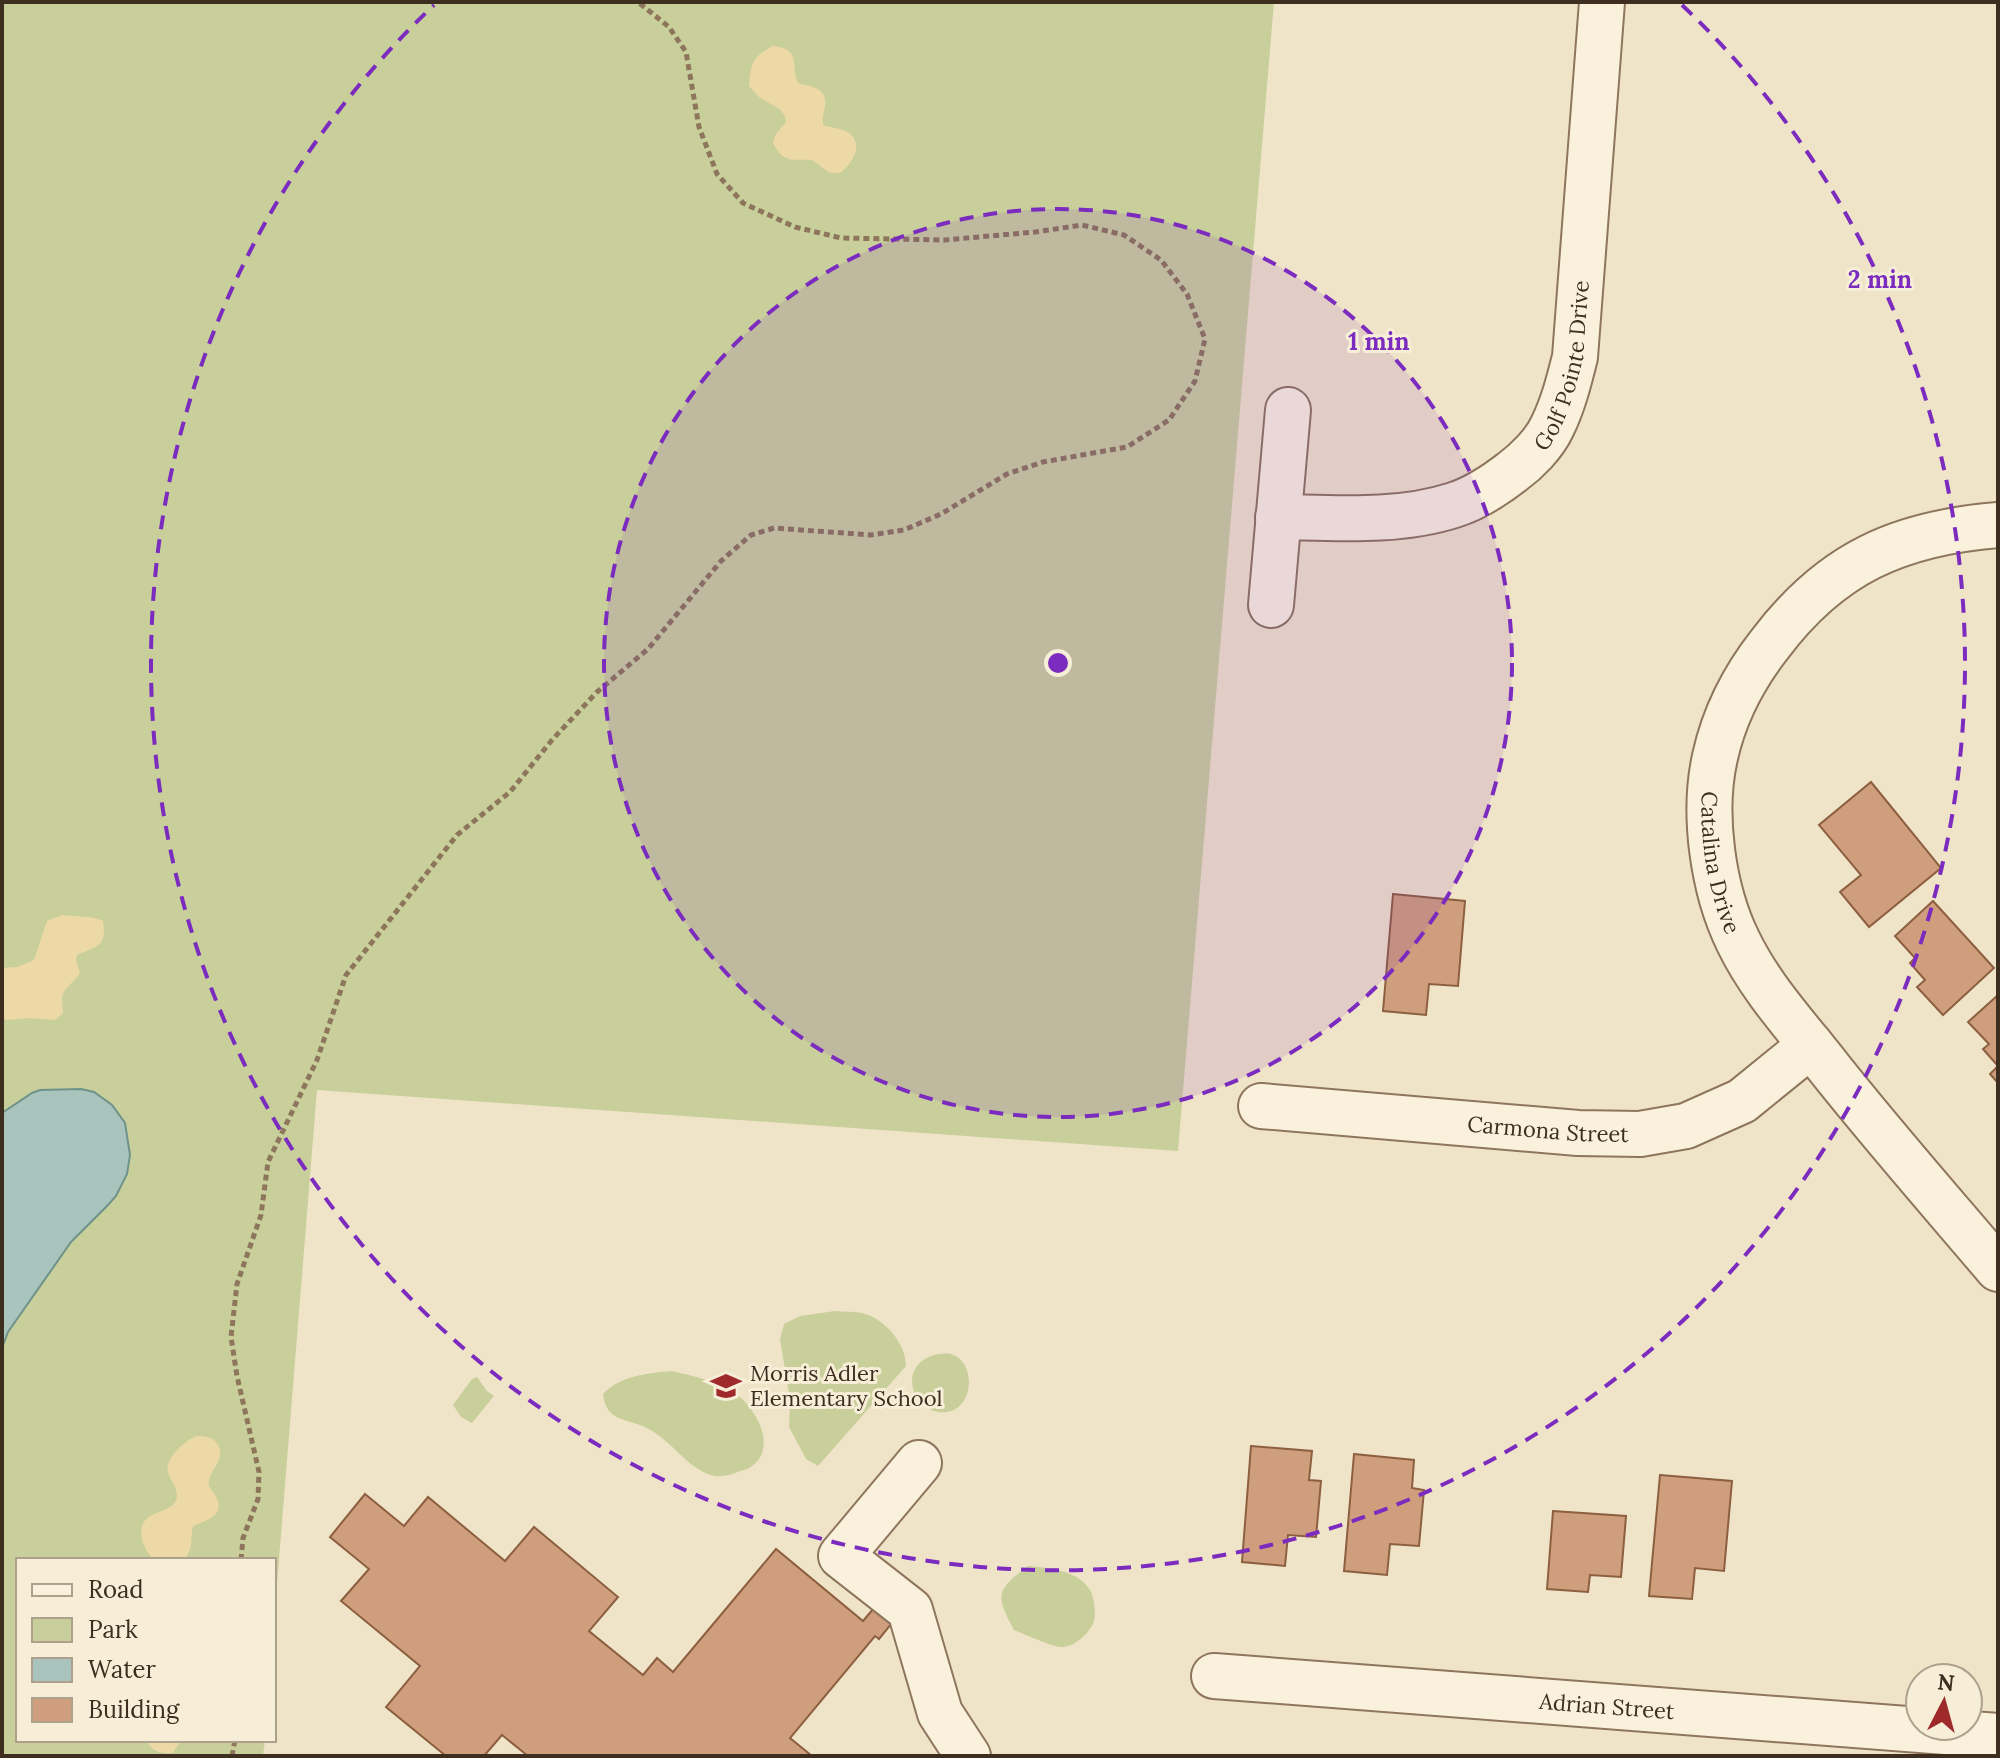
<svg xmlns="http://www.w3.org/2000/svg" width="2000" height="1758" viewBox="0 0 2000 1758" font-family="Lora,serif">
	<style>
		.green { fill: #c9cf9b }
		.sand { fill: #ecd9a5 }
		.water { fill: #a9c4bc; stroke: #6f938a; stroke-width: 2 }
		.building { fill: #cf9f7d; stroke: #8d5f41; stroke-width: 2 }
		.lines { fill: none; stroke-linecap: round; stroke-linejoin: round }
		.minor-casing { stroke: #8d765c; stroke-width: 48 }
		.path { stroke: #8d765c; stroke-width: 5; stroke-dasharray: 6 4; stroke-linecap: butt }
		.minor { stroke: #faf1dc; stroke-width: 44 }
		.ring { fill: none; stroke: #7b2cbf; stroke-width: 4; stroke-dasharray: 14 10 }
		.labels { text-anchor: middle; dominant-baseline: central; stroke-width: 6; stroke-linejoin: round; paint-order: stroke }
		.street-label { font-size: 22px; fill: #3d2e20; stroke: #f7eed8 }
		.poi-label { font-size: 22px; fill: #3d2e20; stroke: #f7eed8; text-anchor: start }
		.centre { fill: #7b2cbf; stroke: #f7eed8; stroke-width: 4 }
		.ring-label { font-size: 24px; text-anchor: middle; font-weight: bold; fill: #7b2cbf; stroke: #f7eed8; stroke-width: 6; stroke-linejoin: round; paint-order: stroke }
	</style>
	<rect width="100%" height="100%" fill="#f0e4c8"/>
	<path class="green" d="M2,2H1274L1178,1151L317,1090L274,1621V1560H18V1740H265L263,1756H2Z
		M835,1311C844,1312 853,1311 862,1313C884,1318 906,1343 906,1366L818,1466L806,1459L789,1427L790,1400L780,1339L784,1324L800,1316Z
		M938,1354C942,1354 947,1353 951,1354C977,1362 974,1408 947,1412C912,1417 894,1363 938,1354Z
		M672,1371C693,1376 717,1381 735,1393C756,1408 778,1447 752,1466C749,1469 744,1470 740,1471C732,1475 719,1478 711,1475C687,1468 671,1440 647,1428C626,1418 606,1422 603,1394C620,1376 648,1373 672,1371Z
		M477,1377L487,1391L494,1396L472,1423L461,1417L453,1405L472,1379Z
		M1028,1566C1049,1568 1078,1570 1090,1590C1094,1596 1096,1613 1094,1621C1091,1632 1074,1648 1061,1647C1052,1647 1024,1634 1014,1630C995,1595 996,1590 1028,1566Z"/>
	<path class="sand" d="M773,46C802,49 790,64 798,83C811,87 827,87 825,105C824,113 822,117 823,125C831,128 842,128 849,133C865,145 851,165 840,173H830L812,160C793,159 782,164 773,142L776,134L786,122C784,108 775,107 764,100C758,97 754,92 749,86C751,63 752,57 773,46Z
		M62,915C76,917 90,915 103,921C107,947 97,946 77,955L76,960L80,973C75,982 62,989 62,999C62,1004 63,1008 63,1013L55,1020L30,1018L7,1020L2,1017V968L17,967L34,960L47,921Z
		M196,1436C205,1436 214,1437 218,1445C226,1459 211,1468 209,1480C208,1487 209,1486 213,1492C228,1514 210,1519 193,1526C190,1539 194,1551 183,1560H155C148,1554 144,1548 142,1539C136,1505 175,1518 177,1496C177,1487 170,1480 168,1473C164,1458 185,1441 196,1436Z
		M146,1740H181L173,1753C160,1754 153,1752 146,1740Z"/>
	<path class="water" d="M81,1089L94,1092L112,1105L125,1123L130,1155L127,1174L116,1196L108,1205L71,1242L8,1332L2,1348V1113L32,1093L40,1090Z"/>
	<path class="building" d="M1871,782L1941,868L1869,927L1840,892L1861,875L1819,825Z
		M1393,894L1465,901L1458,986L1429,984L1426,1015L1383,1011Z
		M1933,901L1994,968L1943,1015L1917,987L1925,980L1910,963L1915,958L1895,936Z
		M1998,995V1066L1983,1049L1989,1044L1968,1022Z
		M1998,1066V1083L1990,1074Z
		M1251,1446L1312,1451L1309,1480L1321,1481L1316,1537L1288,1535L1285,1566L1242,1562Z
		M1354,1454L1414,1460L1412,1488L1424,1490L1419,1546L1390,1544L1387,1575L1344,1571Z
		M1660,1475L1732,1481L1724,1571L1695,1568L1692,1599L1649,1596Z
		M365,1494L404,1526L428,1497L505,1561L534,1527L618,1597L589,1631L643,1675L657,1658L673,1672L776,1549L863,1621L874,1608L892,1623L879,1639L875,1636L790,1738L812,1756H528L502,1735L484,1756H446L386,1707L420,1666L341,1601L369,1569L330,1537Z
		M1553,1511L1626,1516L1621,1577L1590,1575L1588,1592L1547,1589Z"/>
	<g class="lines">
		<g class="minor-casing">
			<g id="minor">
				<path id="s1" d="M1278,517C1336,518 1399,523 1454,505C1476,498 1494,486 1512,472C1527,461 1544,444 1552,427C1563,405 1569,381 1575,357L1602,2"/>
				<path id="s2" d="M1998,525C1899,533 1831,563 1770,644C1744,677 1724,716 1715,757C1702,814 1713,890 1738,941C1761,989 1798,1028 1830,1069C1884,1137 1942,1203 1998,1269"/>
				<path d="M1271,605L1288,410"/>
				<path id="s3" d="M1261,1106L1578,1133L1640,1134L1686,1126L1742,1101L1811,1045"/>
				<path d="M919,1463L841,1556L910,1610L940,1713L968,1756"/>
				<path id="s4" d="M1214,1676L1998,1736"/>
			</g>
		</g>
		<path class="path" d="M241,1560L243,1538L258,1499L259,1472L237,1376L231,1337L237,1284L261,1215L268,1162L317,1060L346,975L457,835L510,792L552,740L597,692L648,649L721,561L751,535L774,528L871,535L904,530L941,514L1007,474L1043,462L1127,447L1169,420L1195,381L1205,339L1187,294L1161,260L1124,235L1082,225L1035,232L945,240L841,238L795,227L743,203L717,174L699,127L686,52L669,27L638,2
			M232,1756L235,1740"/>
		<use href="#minor" class="minor"/>
	</g>
	<circle cx="1058" cy="663" r="454" fill="#7b2cbf" fill-opacity=".12"/>
	<g class="ring">
		<circle cx="1058" cy="663" r="454"/>
		<path d="M1682 5A907 907 0 1 1 434 5"/>
	</g>
	<defs>
		<g id="school-bare" transform="scale(2.4)"><path d="M0-5L7-2L0 1L-7-2ZM-4 1L0 2.5L4 1V4Q0 6-4 4Z" fill="#9e2a2b" stroke="#f7eed8" stroke-width="2.5" paint-order="stroke"/></g>
	</defs>
	<g fill-rule="evenodd">
		<use href="#school-bare" x="726" y="1386"/>
	</g>
	<g class="labels">
		<g class="street-label">
			<text stroke="none"><textPath href="#s1" startOffset="368">Golf Pointe Drive</textPath></text>
			<text stroke="none"><textPath href="#s2" startOffset="500">Catalina Drive</textPath></text>
			<text stroke="none"><textPath href="#s3" startOffset="288">Carmona Street</textPath></text>
			<text stroke="none"><textPath href="#s4" startOffset="394">Adrian Street</textPath></text>
		</g>
		<g class="poi-label">
			<text x="750" y="1373">Morris Adler<tspan x="750" dy="25">Elementary School</tspan></text>
		</g>
	</g>
	<circle cx="1058" cy="663" r="12" class="centre"/>
	<g class="ring-label">
		<text x="1880" y="288">2 min</text>
		<text x="1379" y="350">1 min</text>
	</g>
	<rect width="2000" height="1758" fill="none" stroke="#3d2e20" stroke-width="8"/>
	<rect x="16" y="1558" width="260" height="184" fill="#f7eed8" stroke="#ada18e" stroke-width="2"/>
	<rect x="32" y="1584" width="40" height="12" fill="#faf1dc" stroke="#ada18e" stroke-width="2"/>
	<text x="88" y="1598" font-size="24" fill="#3d2e20">Road</text>
	<rect x="32" y="1618" width="40" height="24" fill="#c9cf9b" stroke="#ada18e" stroke-width="2"/>
	<text x="88" y="1638" font-size="24" fill="#3d2e20">Park</text>
	<rect x="32" y="1658" width="40" height="24" fill="#a9c4bc" stroke="#ada18e" stroke-width="2"/>
	<text x="88" y="1678" font-size="24" fill="#3d2e20">Water</text>
	<rect x="32" y="1698" width="40" height="24" fill="#cf9f7d" stroke="#ada18e" stroke-width="2"/>
	<text x="88" y="1718" font-size="24" fill="#3d2e20">Building</text>
	<g transform="translate(1944 1702) rotate(6)"><circle r="38" fill="#f7eed8" stroke="#ada18e" stroke-width="2"/>
	<path d="M0-6L14 30L0 20L-14 30Z" fill="#9e2a2b"/>
	<text y="-12" font-size="22" font-weight="bold" text-anchor="middle" fill="#3d2e20">N</text>
	</g>
</svg>
